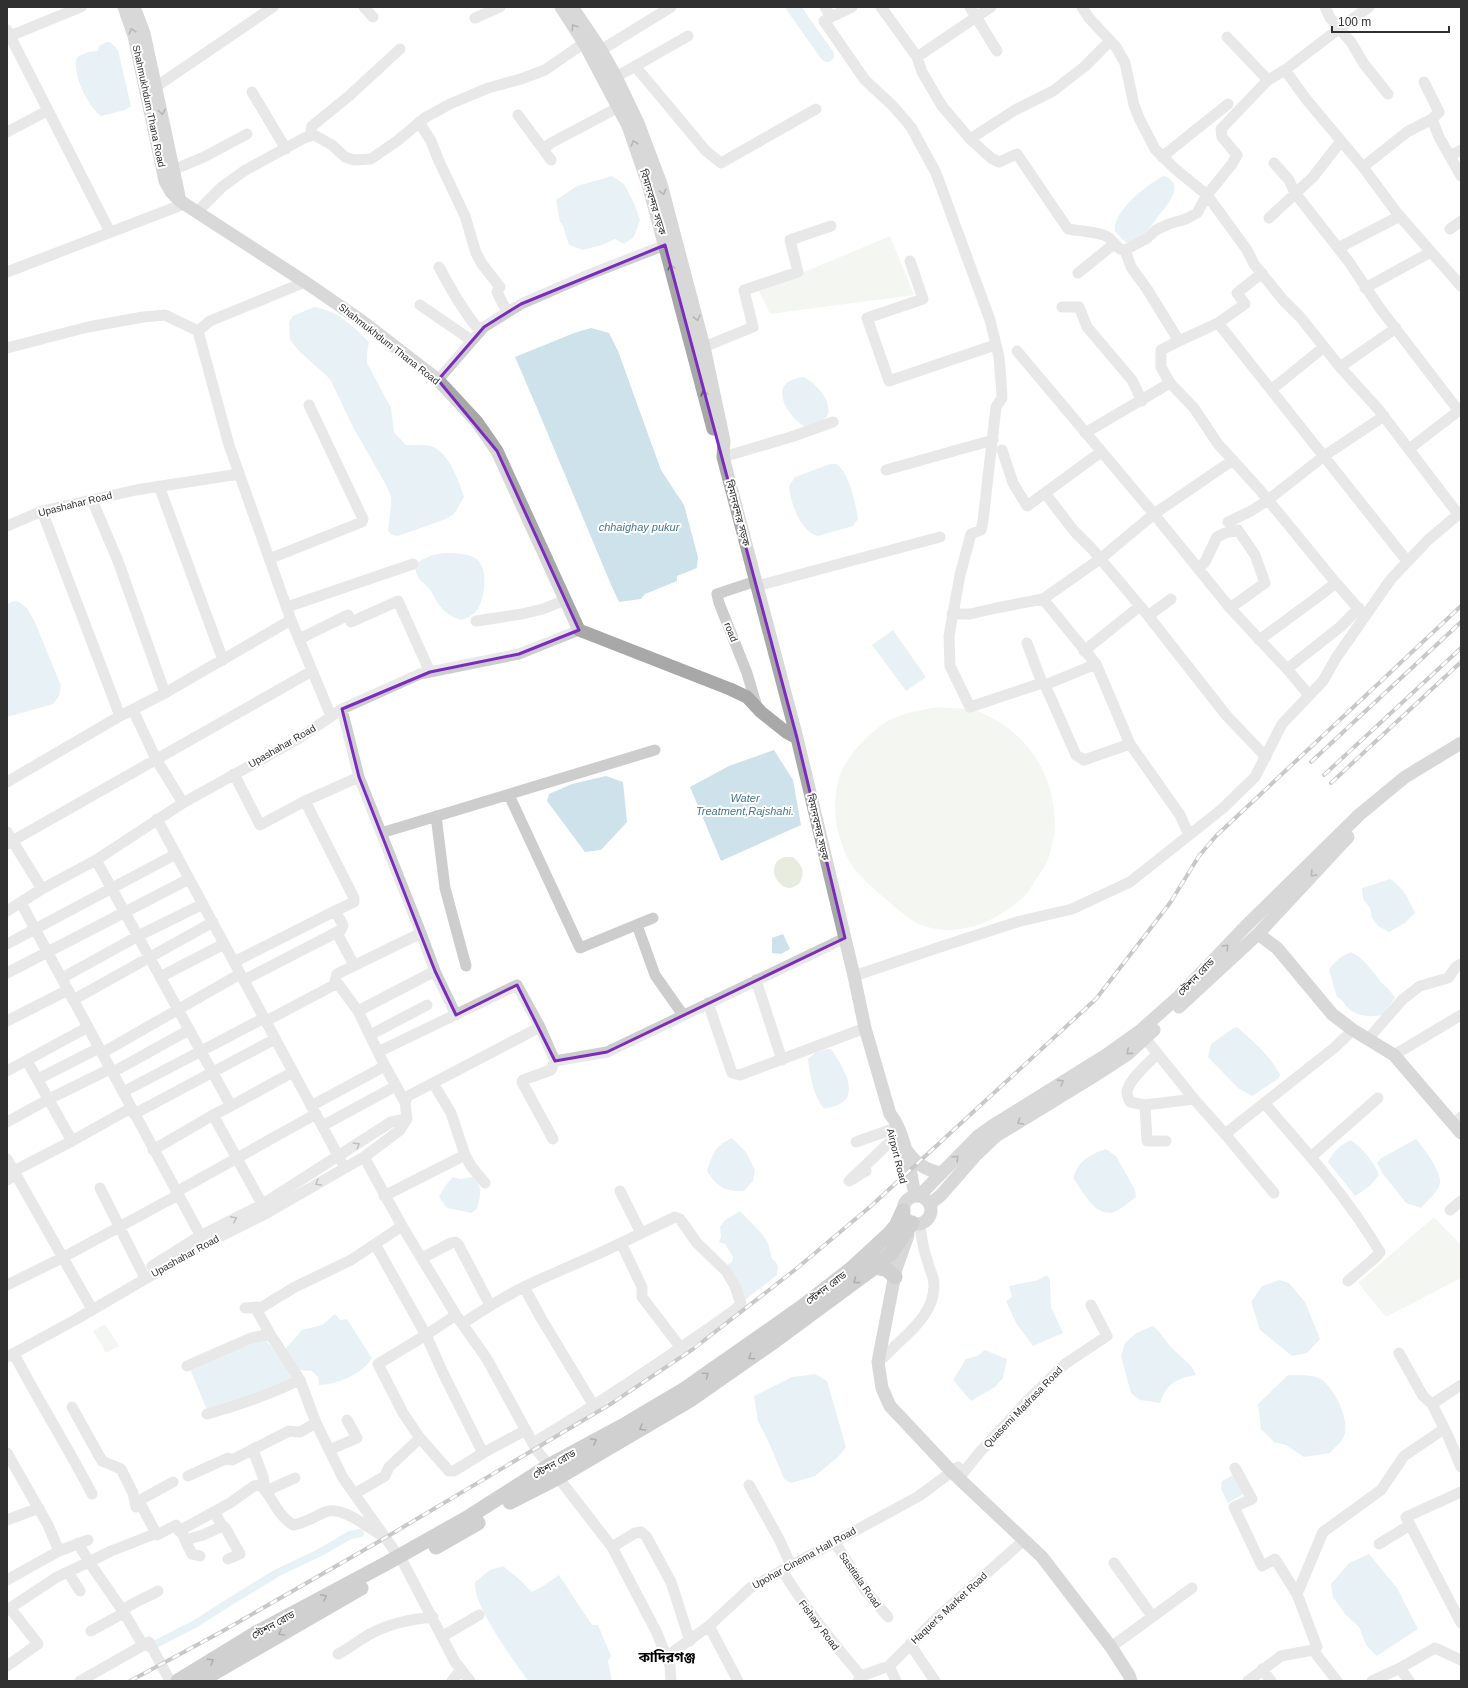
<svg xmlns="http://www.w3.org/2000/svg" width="1468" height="1688" viewBox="0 0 1468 1688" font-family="Helvetica,'Noto Sans Bengali',sans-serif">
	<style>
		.green { fill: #e7ecdf }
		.water { fill: #cde2ea }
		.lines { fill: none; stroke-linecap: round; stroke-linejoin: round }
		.canal { stroke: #cde2ea; stroke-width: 8 }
		.river { stroke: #cde2ea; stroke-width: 14 }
		.minor { stroke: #cdcdcd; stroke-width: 11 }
		.major { stroke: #a8a8a8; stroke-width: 13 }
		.highway { stroke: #979797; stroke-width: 15 }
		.rail-casing { stroke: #858585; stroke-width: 4 }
		.rail { stroke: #fff; stroke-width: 2.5; stroke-dasharray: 8; stroke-linecap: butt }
		.oneway { stroke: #606060 }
		.oneway2 { stroke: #777 }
		.oneway3 { stroke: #4f4f4f }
		.marked { fill: none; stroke: #7b2cbf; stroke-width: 3; stroke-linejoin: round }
		.labels { text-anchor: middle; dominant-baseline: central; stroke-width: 4; stroke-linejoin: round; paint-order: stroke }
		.street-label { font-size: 10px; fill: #303030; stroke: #fff }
		.water-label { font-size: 11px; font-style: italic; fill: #44778c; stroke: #fff }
		.district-label { font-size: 14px; font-weight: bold; fill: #000; stroke: #fff }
	</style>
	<rect width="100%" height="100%" fill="#fff"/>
	<path class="green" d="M890,236L914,295L770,314L759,291Z
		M939,707L965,709L970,707C984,714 1001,721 1013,732C1050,763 1066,818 1046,864C1042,871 1036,879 1032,886C1024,900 1007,910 994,918C973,929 947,934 924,926C911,922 899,910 889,902C876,891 863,880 853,867C837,843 831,809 838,781C843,759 869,732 888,721C904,712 921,710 939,707Z
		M784,857H793C803,867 806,871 799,884C797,885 793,888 790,888C779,888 771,874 775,865C776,861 781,859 784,857Z
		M1434,1217L1461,1245V1278L1386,1317L1358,1283Z
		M105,1324L119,1346L106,1353L93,1331Z"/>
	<path class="water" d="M106,42H110L118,50L131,106L125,110L101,116C88,107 71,73 77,57L88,52L98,51L99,46Z
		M612,176L624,184L634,203L640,220L634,237L624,244L615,239L602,245L583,250L569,245L563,226L560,222L556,200L577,186Z
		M1164,176C1183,182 1172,199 1164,209C1153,222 1146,237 1128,243L1124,241L1115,231C1112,212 1148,183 1164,176Z
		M314,307C338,311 352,325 369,342L367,354V363L391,408L394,432L406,445C414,445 423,444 431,446C449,452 459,481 464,497L454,514L446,519L398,536L392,535L388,531L391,506V497L386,485L353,427L330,379L299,351L290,340L289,322L293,316Z
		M591,328L609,333L618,351L661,470L684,505L698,557L697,568L677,576V581L645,594L641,599L619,602L612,587L537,408L515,357L574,333Z
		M803,377C814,381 832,400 828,414C826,422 814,425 808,428C795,424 776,399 784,386C788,380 796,378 803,377Z
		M830,464H836C849,471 856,505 858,519L853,526L818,536C801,533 790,502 789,486L795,477Z
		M444,553C453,553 467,553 475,558C489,566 485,594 479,607C475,614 469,617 462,620C450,617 442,611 436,600C434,597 433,594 431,591C423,580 417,583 415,566C422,557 433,555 444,553Z
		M14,601L19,602L27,608L35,622L61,686L59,696L53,704L7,717V604Z
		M893,630L926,677L906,691L872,645Z
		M774,750L793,780L801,825L721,861L690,787L729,766Z
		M606,776L623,782L627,822L601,850L585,852L547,801L549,794L572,784Z
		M1390,879C1404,888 1408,898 1415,913L1405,923L1389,932L1378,926L1372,918L1370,908L1363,899L1362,888Z
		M783,934L790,949L781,954L772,953V938Z
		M1351,952C1364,959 1371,969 1380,981C1386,988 1390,989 1395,998L1383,1015C1372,1017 1357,1017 1349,1009C1344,1004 1343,1000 1337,997L1329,970C1335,961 1341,956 1351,952Z
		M1237,1027C1255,1043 1269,1054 1280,1075L1278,1079L1252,1096L1238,1088L1208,1057L1211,1044L1232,1029Z
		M827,1049H831C839,1061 857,1087 845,1100C840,1106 831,1107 824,1109C813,1095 810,1076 808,1059L816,1052Z
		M732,1138L746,1152L755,1170L753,1181L744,1191C725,1192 717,1187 707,1171C713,1153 714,1147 732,1138Z
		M1416,1139C1423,1147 1442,1172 1440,1183C1439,1191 1427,1201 1421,1208L1406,1203L1383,1174L1377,1163L1381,1158Z
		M1351,1140C1363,1149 1374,1161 1379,1175L1370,1186L1355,1196L1328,1162C1333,1152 1341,1144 1351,1140Z
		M1106,1149L1116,1156L1135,1190L1136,1197C1129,1202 1122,1209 1114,1212C1095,1218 1082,1190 1073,1178C1079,1160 1089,1155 1106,1149Z
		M453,1177L460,1179L473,1177C484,1188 480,1195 477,1209L471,1213L447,1208L439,1197L445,1186Z
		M740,1211L763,1235L768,1243L772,1259C779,1263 778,1268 777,1275L745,1300L726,1266L732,1262L733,1257L725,1244L719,1242L721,1237L720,1227L725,1220Z
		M1047,1275L1050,1280L1051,1307L1063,1333L1033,1346L1016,1323L1006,1301L1012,1297L1009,1286L1038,1280Z
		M1279,1280L1289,1283L1305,1302L1320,1339L1307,1353L1292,1356L1260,1330L1251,1302L1262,1286Z
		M335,1314L340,1320L347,1319L372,1358C364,1373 336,1385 319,1385L318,1377L312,1371L298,1370L285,1349L302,1330L322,1325Z
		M1153,1326C1162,1333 1166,1343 1175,1351C1183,1359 1192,1364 1196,1375C1176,1379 1167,1383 1160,1403L1140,1400L1131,1393L1121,1356L1125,1343L1136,1333Z
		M256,1339L266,1340L294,1376L265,1391L207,1410L190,1369Z
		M985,1350L1007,1359L1003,1378L995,1387L971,1401L953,1380L966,1359L977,1356Z
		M815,1374L827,1381L846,1447L838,1457L815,1476L791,1483L784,1479L770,1445L758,1421L754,1396L792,1377Z
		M1288,1375C1297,1375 1310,1374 1319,1378C1333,1385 1351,1420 1344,1436C1342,1442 1334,1448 1330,1453L1304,1457L1286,1445L1274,1442L1261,1429L1258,1404Z
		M1237,1473L1247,1492L1228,1503L1221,1489L1222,1481Z
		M1369,1554L1397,1588L1418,1629L1377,1656L1366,1645L1359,1627L1345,1614L1333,1597L1331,1584L1349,1563Z
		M503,1566L520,1580L532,1592L543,1586L559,1575L592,1625H598L611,1656L608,1661L612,1681H528C513,1659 473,1607 475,1582L490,1570Z"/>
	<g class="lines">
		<path class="canal" d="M148,1648L195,1624L231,1601L277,1573L319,1553L350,1535L360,1533"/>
		<path class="river" d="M793,7L827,55"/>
		<path class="minor" d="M364,7L373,17
			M825,7L831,17L824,21L865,80L893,106L911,127L936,173L990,320L999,357L1001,381L1002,398L996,407L983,521L981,530L971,534L960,575L949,636L950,666L970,707L1042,683L1045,685
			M881,7L917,57L922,72L942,106L970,139L991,158L999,162L1017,154L1068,229C1078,231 1102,232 1109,238C1113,242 1116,246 1120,249L1125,250L1131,267L1147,289L1179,341L1218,323L1245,304L1237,293L1262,273
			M970,7L997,51
			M1082,7L1089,18L1116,47L1125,63L1134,105L1139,118L1155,149L1174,168L1207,195L1247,250L1254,264L1283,300L1301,318L1340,367L1379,410L1458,514
			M1325,7L1330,18L1351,42L1364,64L1388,94
			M831,17L852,7
			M475,18L500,7
			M7,30L110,232
			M10,36L81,7
			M1227,37L1268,80
			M601,50L671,7
			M917,57L991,7
			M635,66L706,151L721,163L816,109
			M1285,70L1306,99L1363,167L1397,213L1461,286
			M616,77L688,36
			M1424,82L1439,112L1432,119L1439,137L1461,176
			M157,86L273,7
			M252,92L286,149
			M518,115L543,149
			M419,122L431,141L438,159L465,216L476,253L482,264L500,287L497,292L507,312
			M7,132L47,111
			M310,136L312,126L349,96L400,49
			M970,139L1015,110L1053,91L1084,67L1110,41
			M1450,156L1461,150
			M1162,157L1228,104
			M551,160L543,149L551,143L619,107
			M1274,163L1289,180L1295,193L1349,262L1379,307L1458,410
			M1363,167L1407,132L1432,119
			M173,170L204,157L247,134
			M197,212L222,187L244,171L304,138L314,135L332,145L345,157L354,160L371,159L397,141L426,117L450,104L488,88L521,79L545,70L584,43
			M1269,218L1313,177L1341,141
			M1450,229L1461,221
			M1338,248L1400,216
			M1125,250L1146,239L1156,230L1169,224L1186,219L1197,213L1207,195L1232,164L1237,155L1222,137L1221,129L1268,80L1285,70L1340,28L1369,7
			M910,261L923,299L867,318L889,381L995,345
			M439,267C451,289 463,311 480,331
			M7,272L184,204
			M1078,273L1114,244
			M305,282L210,321L198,331L229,445L291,620L331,716
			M1365,288L1431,252
			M420,305L471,340
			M1062,307H1079L1087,327L1132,380L1142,401
			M1218,323L1407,561
			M1179,341L1161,350V367L1170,383L1194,408L1218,444L1259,489L1336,583L1365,616
			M704,347L753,327L744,290L798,272L790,240L831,226
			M7,348L88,327L143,317L165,315L198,331
			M1017,351L1154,514L1230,608L1287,669L1309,695
			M1340,367L1396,328
			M438,380L484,327L521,304L588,275L665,245
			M1271,390L1324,347
			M1085,433L1170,383
			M1409,449L1461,409
			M1002,450L1013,483L1027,506L1101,452
			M723,457L794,436L833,422
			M886,470L993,440
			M159,486L223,660
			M1045,493L1074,531L1092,549L1146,613L1226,715L1266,757
			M92,500L118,561L165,693
			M42,511L120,716
			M1228,522L1251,511L1268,500L1324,456L1384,416
			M7,526L42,511L136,490L239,474
			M269,559L362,522L363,519L309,405
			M1198,569L1205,562L1217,537L1225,533L1238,530L1255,555L1265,583L1230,608
			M756,581L717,594L719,603L747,673L757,707
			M757,586L940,537
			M1043,599L1096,664L1130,744
			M287,607L413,564
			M952,614H970L996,608L1043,599L1100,559L1154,514L1233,460
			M1148,616L1171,599
			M476,621L522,614L543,609L565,600
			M299,639L348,615L351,622L398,601L430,672
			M1259,640L1311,602L1336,583
			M1027,643L1042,683
			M1084,651L1140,606
			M1096,664L1045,685L1076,755L1084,760L1130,744L1180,815L1189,835
			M1287,669L1340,627L1359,608
			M133,710L156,759L183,803
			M234,774L260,825L305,801L354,898V902L335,911L343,925L341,930L244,980
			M7,782L120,716L165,693L291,620
			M509,795L580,948L653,918
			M305,801L359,777
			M436,816L445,888L466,966
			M157,819L341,1161
			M7,832L42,889
			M381,833L655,750
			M7,844L312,671
			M96,860L231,1106L213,1115L266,1211
			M21,903L204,1242
			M7,911L42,889L96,860L183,803L298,739L342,709L420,674L519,654L579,630
			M637,925L655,975L683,1015
			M337,933L354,965
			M421,933L435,971L456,1015
			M7,944L176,854
			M234,962L335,911
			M7,973L189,879
			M854,976L940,947L1017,922L1072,909L1130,882L1222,809L1255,777L1282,724L1323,681L1336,658L1391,579L1428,540L1461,512
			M160,977L224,944
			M62,978L138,936L203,904
			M756,980L782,1060
			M336,981L358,1011L378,1052
			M73,1000L213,922
			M708,1003L732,1073L740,1075L865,1028
			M358,1011L435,971
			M7,1021L68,990
			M266,1021L334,985L337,974L421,933L359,777L342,709
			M370,1035L427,1005
			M1145,1038L1194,1099L1225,1134L1334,1048L1353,1030
			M1368,1039L1403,999L1420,986L1448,978L1456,967L1461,964
			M102,1053L240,974
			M1394,1055L1461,1015
			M385,1066L405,1102
			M7,1071L88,1027
			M113,1072L189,1030
			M38,1079L99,1048
			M123,1092L264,1018
			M1264,1103C1306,1151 1347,1197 1380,1252L1377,1256L1348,1281
			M1145,1105L1130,1102C1129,1099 1127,1096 1127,1092C1128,1080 1149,1063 1157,1054
			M231,1106L293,1072
			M311,1106L385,1066L378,1052L517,985L540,1027L555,1061L607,1052L845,938
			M134,1114L275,1039
			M7,1122L49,1099L110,1069
			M1453,1124L1461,1117
			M322,1126L396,1086
			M1225,1134L1274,1193
			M553,1139L522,1082L523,1080L551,1070L555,1061
			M72,1141L131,1108
			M1166,1141H1147L1145,1105L1194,1099
			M856,1142L898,1127
			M153,1150L213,1115
			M465,1155L471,1166L485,1183
			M1312,1156L1378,1098
			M364,1157L402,1226L456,1315L487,1359L536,1449L612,1547L657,1633L670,1666L671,1681
			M7,1159L92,1309
			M14,1171L72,1141L27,1061
			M866,1171L849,1181L893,1139L901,1135
			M7,1180L16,1175
			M100,1188L145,1278
			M620,1191L641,1233
			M176,1192L316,1114
			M384,1196L465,1155L451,1113L433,1083
			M1450,1210L1461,1201
			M375,1244L426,1335L378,1364L403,1413L420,1438L449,1471H454L483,1453L526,1430
			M422,1258L451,1243L455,1242L458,1244L490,1305
			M152,1266L200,1236L263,1204L391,1122L407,1119
			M7,1285L62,1258L178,1195
			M524,1287L541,1318L594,1406
			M255,1307L270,1334L300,1380L316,1423L343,1478L404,1564L455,1662L470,1681
			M245,1308L262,1307L295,1287L351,1260L402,1226
			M456,1315L426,1335L443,1373L483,1453
			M462,1324C483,1310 503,1297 526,1286C557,1271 589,1259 621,1243
			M1399,1353L1423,1396L1432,1404
			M14,1354C39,1402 68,1447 92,1494
			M7,1357L75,1320L205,1244L267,1213L364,1157L400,1130L407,1119L405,1102L408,1096L540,1027
			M878,1362C885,1357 890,1351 896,1345C915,1328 939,1306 933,1278C932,1273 929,1268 928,1263C924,1251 921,1237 920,1224
			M187,1366L251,1338L270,1334
			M1461,1385L1432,1404L1448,1436L1461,1467
			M72,1407L102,1461L121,1469L133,1493L136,1507L140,1504
			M207,1414C240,1405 270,1394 300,1380
			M533,1443C603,1401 670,1356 736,1309L741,1304L735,1286L726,1271L697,1243L680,1219L675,1217L621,1243L642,1287V1297L681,1348
			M253,1450L263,1477L265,1489
			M329,1450L357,1438L347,1420
			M7,1453L48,1525L59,1551
			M1235,1468L1252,1499L1234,1507L1262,1566L1275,1559L1297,1594
			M188,1476L228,1458L232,1460L289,1431L300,1432L316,1423
			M959,1478L979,1453L1027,1401L1065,1364L1107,1336L1091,1305
			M173,1482L140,1500V1503L157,1535L176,1525L179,1531L230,1503L254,1486L260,1485C274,1498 275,1513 293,1525C305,1523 314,1517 325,1512C341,1505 367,1527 381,1535
			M749,1485L779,1539L791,1565
			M266,1491L295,1478
			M1461,1492L1406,1517L1461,1623
			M354,1494L385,1476L389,1467L420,1438
			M214,1512L221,1524L226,1529L240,1554L228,1559
			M7,1520L39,1508
			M181,1530L185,1540L203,1535L223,1526
			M185,1540L192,1554L200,1556
			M834,1541L865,1590L888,1617
			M78,1543L89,1562L111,1551L157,1533
			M1379,1544L1410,1525
			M612,1547L635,1533L641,1532L646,1536L671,1582L690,1641
			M1114,1563L1152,1616
			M782,1570C805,1608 832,1642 861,1676
			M68,1572L80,1591
			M7,1580L59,1551L88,1540
			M7,1610L57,1577L89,1562L123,1611L143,1645
			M709,1626L738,1681
			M91,1631L120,1615C127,1603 147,1598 158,1591
			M443,1636L479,1615
			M910,1644L935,1681
			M1111,1647L1192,1588
			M1313,1650L1317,1647L1297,1594L1323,1532L1381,1490L1404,1456L1444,1429
			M338,1654C350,1648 360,1639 372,1633C391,1623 412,1619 433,1617
			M666,1657L709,1626L750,1588L919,1496L958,1467
			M7,1666L38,1644L10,1608
			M1400,1668L1409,1681
			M1262,1669L1271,1681
			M80,1681L149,1642L170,1681
			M452,1681L461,1669
			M858,1681L861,1676L889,1666
			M896,1681L889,1666L940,1615L1024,1540
			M1248,1681L1281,1656L1313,1650L1337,1681
			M1372,1681L1400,1668L1435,1648L1461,1660"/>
		<path class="major" d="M124,7L134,36L165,181L171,192L180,201L305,282L359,319L438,380L477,422L497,451L579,630L730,689L747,697L761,712L786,732L797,738
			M134,7L144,33L180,201
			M561,7L584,43L628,126L649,187L713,429
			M572,7L601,50L616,77L638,123L661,184L704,347L724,441L723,457L797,738L854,976L865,1028L890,1114C905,1131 911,1173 915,1196
			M1258,934L1277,948L1332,1014L1353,1030L1394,1055L1461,1133
			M1179,1007L1258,934L1348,837
			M907,1151C916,1164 927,1171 942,1173
			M903 1210a14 14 0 1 1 28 0a14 14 0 1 1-28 0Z
			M919,1196L978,1136L992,1126L1106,1055L1141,1030L1178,997L1244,928L1359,815L1405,777L1461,743
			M930,1204L941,1195L976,1155L996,1136L1091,1078L1128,1054L1154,1030
			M908,1235L896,1269L878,1362L882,1388L890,1406L952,1472L1042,1557L1111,1647L1129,1675L1131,1681"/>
		<path class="highway" d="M875,1267L886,1269L895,1277
			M510,1502L559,1477L690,1400L776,1340L875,1267L891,1253L912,1223
			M436,1547L478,1523
			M178,1681L258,1632L387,1563L467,1518L550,1465L626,1424L685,1389L802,1307L851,1269L889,1234L896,1226L903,1211
			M200,1681L361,1588"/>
		<g class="rail-casing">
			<path id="rail" d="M1311,762L1461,622
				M1324,775L1461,648
				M1331,783L1461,662
				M130,1681L221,1632L378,1542L609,1405L693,1349L796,1269L871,1206L1096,999L1170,903L1199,856L1216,836L1461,606"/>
		</g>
		<use href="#rail" class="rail"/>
	</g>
	<defs><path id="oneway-chevron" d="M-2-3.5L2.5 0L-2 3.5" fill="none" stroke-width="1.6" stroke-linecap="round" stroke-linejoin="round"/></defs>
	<g class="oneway">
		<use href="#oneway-chevron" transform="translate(574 27) rotate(-123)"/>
		<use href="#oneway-chevron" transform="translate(132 31) rotate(-108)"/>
		<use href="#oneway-chevron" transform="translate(162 112) rotate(79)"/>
		<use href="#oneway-chevron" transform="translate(634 143) rotate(-109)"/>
		<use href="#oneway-chevron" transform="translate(663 192) rotate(75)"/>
		<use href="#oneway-chevron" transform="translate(671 267) rotate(-104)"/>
		<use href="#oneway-chevron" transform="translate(697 318) rotate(75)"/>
		<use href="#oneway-chevron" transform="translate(704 393) rotate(-105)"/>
		<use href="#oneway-chevron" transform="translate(1313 874) rotate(134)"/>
		<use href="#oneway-chevron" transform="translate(1226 947) rotate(-46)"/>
		<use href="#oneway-chevron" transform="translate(1129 1052) rotate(140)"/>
		<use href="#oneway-chevron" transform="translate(1061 1082) rotate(-32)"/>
		<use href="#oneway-chevron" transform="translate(1020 1122) rotate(149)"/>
		<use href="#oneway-chevron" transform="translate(956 1158) rotate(-46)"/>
	</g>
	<g class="oneway2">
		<use href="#oneway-chevron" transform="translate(357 1145) rotate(-32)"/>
		<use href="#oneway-chevron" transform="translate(318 1183) rotate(149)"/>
		<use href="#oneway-chevron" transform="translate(234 1219) rotate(-27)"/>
	</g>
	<g class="oneway3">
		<use href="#oneway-chevron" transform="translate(856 1281) rotate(144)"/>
		<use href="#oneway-chevron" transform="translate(751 1357) rotate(146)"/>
		<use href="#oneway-chevron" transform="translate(706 1375) rotate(-35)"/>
		<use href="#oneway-chevron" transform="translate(642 1428) rotate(150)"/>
		<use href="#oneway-chevron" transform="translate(594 1441) rotate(-28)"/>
		<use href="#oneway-chevron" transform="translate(324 1597) rotate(-28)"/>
		<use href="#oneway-chevron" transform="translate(281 1633) rotate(150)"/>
		<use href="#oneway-chevron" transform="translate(211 1661) rotate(-32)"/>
	</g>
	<path d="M0 0H1468V1688H0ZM665,245L797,738L845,938L607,1052L555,1061L517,985L456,1015L435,971L359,777L342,709L430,672L519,654L579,630L497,451L438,380L484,327L521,304Z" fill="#fff" fill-opacity=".55" fill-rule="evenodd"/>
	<path class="marked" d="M665,245L797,738L845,938L607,1052L555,1061L517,985L456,1015L435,971L359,777L342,709L430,672L519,654L579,630L497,451L438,380L484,327L521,304Z"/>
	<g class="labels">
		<g class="street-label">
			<text transform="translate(149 106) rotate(78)">Shahmukhdum Thana Road</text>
			<text transform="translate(653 202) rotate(73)">বিমানবন্দর সড়ক</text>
			<text transform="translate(389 344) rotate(38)">Shahmukhdum Thana Road</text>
			<text transform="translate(75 504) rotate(-14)">Upashahar Road</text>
			<text transform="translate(738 513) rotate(75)">বিমানবন্দর সড়ক</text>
			<text transform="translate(731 632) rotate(68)">road</text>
			<text transform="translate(282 746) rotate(-30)">Upashahar Road</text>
			<text transform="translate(818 827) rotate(77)">বিমানবন্দর সড়ক</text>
			<text transform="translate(1196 977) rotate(-46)">স্টেশন রোড</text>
			<text transform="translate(897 1156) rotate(76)">Airport Road</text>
			<text transform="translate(185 1256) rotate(-29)">Upashahar Road</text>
			<text transform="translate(826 1288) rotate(-37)">স্টেশন রোড</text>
			<text transform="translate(1023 1407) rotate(-46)">Quasemi Madrasa Road</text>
			<text transform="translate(554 1464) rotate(-30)">স্টেশন রোড</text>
			<text transform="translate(804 1558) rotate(-29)">Upohar Cinema Hall Road</text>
			<text transform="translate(860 1580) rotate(55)">Sastitala Road</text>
			<text transform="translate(949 1608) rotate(-43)">Haquer's Market Road</text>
			<text transform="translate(273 1625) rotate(-29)">স্টেশন রোড</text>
			<text transform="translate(819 1625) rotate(53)">Fishary Road</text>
		</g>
		<g class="water-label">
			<text x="639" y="527">chhaighay pukur</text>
			<text x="745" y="798">Water<tspan x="745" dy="13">Treatment,Rajshahi.</tspan></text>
		</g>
		<g class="district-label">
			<text x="667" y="1657">কাদিরগঞ্জ</text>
		</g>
	</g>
	<rect width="1468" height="1688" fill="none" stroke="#303030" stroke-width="16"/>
	<path d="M1332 26v6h117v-6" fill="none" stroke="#303030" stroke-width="2"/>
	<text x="1338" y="26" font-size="12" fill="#303030" stroke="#ffffff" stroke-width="3" paint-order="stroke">100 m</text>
</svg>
